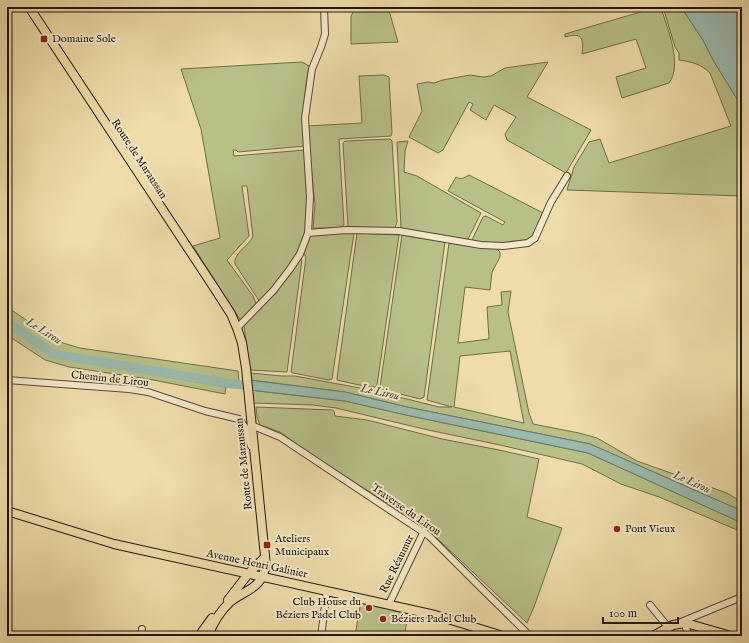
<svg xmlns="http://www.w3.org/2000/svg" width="749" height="643" viewBox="0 0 749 643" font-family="'IM FELL English',serif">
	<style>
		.green { fill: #b8c088; stroke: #6e6c48; fill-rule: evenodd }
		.water { fill: #9abaae; stroke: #6a796c }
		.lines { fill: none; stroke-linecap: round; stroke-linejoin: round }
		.river { stroke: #9abaae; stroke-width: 9 }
		.minor-casing { stroke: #564831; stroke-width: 8 }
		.major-casing { stroke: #231709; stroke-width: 10 }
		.minor { stroke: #f4e8c8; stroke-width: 6 }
		.major { stroke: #eedcaa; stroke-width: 8 }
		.poi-dot { fill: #8f2418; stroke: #f4e8c8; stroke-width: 1.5 }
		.labels { text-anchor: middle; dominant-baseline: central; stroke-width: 4; stroke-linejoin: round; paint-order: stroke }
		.poi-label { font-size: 11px; fill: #231709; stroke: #f4e8c8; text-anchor: start }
		.street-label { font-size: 11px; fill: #231709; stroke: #f4e8c8 }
		.water-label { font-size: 12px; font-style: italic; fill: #4d5043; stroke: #f4e8c8 }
	</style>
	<rect width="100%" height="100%" fill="#eedcaa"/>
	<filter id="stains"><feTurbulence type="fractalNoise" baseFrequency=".005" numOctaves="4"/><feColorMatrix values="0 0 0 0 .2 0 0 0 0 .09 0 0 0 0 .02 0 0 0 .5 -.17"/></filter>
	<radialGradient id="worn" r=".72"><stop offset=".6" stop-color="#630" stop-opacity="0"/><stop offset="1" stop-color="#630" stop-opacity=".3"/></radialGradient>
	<path class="green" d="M356,7H388L398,42L351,44V16Z
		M651,7H681L703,40L713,60L742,107V196L567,190L574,167L589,142L600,139L609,163L731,126L710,73C701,64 692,62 679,60V53L675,47L663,7L661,8C667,27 683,65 669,83L622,98L616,77L646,68L636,39L582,54C584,38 582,32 565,37V34L651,9Z
		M302,62L309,66C304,93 302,119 305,146L238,152L236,150H233L234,156L305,150C309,181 313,225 298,254C288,272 274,288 260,302L235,264C233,254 248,246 253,237L247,186H242L249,236L227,260L253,296L257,306L241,321L193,246L220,238L201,129L181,69Z
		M548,62L527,97L591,130L566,173L507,140L505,134L516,117L494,105L486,120L470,110L473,104L469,102L443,150L438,153L409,137L422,111L417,84L428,82L434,83L443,80L470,75L483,77L491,76L505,68Z
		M384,75L389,77L392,133L391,136L339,139L344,225L339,228H313L315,205L307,126L362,123L359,76Z
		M390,139L392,141L397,222L395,228L348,227L343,143L345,141Z
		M408,141L405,151L404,172L417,176L481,213L467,241L401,228L397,142Z
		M469,175L543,213L534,237L525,245L471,242L483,217L486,216L503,225L505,222L448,191L456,177C461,180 464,178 469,175Z
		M354,233L332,379L329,380L293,373L291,372L306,257L303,252L309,236C323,232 339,234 354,233Z
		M357,233L399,235L377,385L375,387L359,385L337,380V378Z
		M402,235L445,242L424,397L420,399L380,389V387Z
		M449,243L496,248L500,252V257L492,272L490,290L465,287L458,343L489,339L487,307L502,305L501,292L511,291L508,312L529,413L533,424L579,433L597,438L637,461L727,493L735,498L742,501V511L590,444L407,407L345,392L250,380V373L282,376H295L371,390L439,407H452L427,400ZM510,351L524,423L454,407L460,356Z
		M300,258L302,260L287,372L250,370L244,326L296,265Z
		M7,307L50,336L63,343L80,348L238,371L239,382L158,370L157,375L226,387L225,394L148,379L69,367L45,360L7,335Z
		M250,390L345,401L406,415L588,453L742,523V532L659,497L621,484L582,464L500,445L428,430L336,408L313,405L253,403Z
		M256,407L332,410L334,411L335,416L367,420L442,439L499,450L539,459L527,517L562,528L534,607L527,623L425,527L310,454L280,432L260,425L257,417Z
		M361,601L409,612L404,636H355Z"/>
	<path class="water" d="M681,7H742V107L713,60L703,40Z
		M249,380L345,392L407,407L590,444L742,511V523L588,453L406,415L345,401L250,390Z"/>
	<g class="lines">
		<path class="river" d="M7,322L53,354L232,384L255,386"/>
		<g class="minor-casing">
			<path id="minor" d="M308,233L310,197L305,118L312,69L321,47L325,34L324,7
				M237,328L273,291L290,269L300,254L308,233L346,230L399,231L481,245L503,246L528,243L535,238L551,202L567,176
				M7,380L129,389L148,392L205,411L239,419L245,427L251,446
				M251,425L280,437L429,536L481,588L530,636
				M389,604L424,531
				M650,605L668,627
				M681,622L739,598H742
				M686,628L689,636
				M141,636L142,629
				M321,636L327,591"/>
		</g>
		<g class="major-casing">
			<path id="major" d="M29,7L213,286L231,314L237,328L242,343L246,368L264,547C265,555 267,564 264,572C259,589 242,592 230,602C219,612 213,623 208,636
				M7,511L114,544L435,615L503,636
				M228,600L249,573L265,557
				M199,636L212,618
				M653,636L673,625L686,623L731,636"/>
		</g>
		<use href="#minor" class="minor"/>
		<use href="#major" class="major"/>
	</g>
	<g class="poi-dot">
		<rect x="40" y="35" width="8" height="8" rx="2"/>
		<circle cx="617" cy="529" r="4"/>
		<rect x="263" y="541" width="8" height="8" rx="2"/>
		<circle cx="369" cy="608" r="4"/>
		<circle cx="383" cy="619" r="4"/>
	</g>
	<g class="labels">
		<g class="poi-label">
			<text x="52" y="39">Domaine Sole</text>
			<text x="625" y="529">Pont Vieux</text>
			<text x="275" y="539">Ateliers<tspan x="275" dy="13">Municipaux</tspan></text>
			<text x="361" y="602" text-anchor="end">Club House du<tspan x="361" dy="13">Béziers Padel Club</tspan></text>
			<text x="391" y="619">Béziers Padel Club</text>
		</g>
		<g class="street-label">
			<text transform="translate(139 159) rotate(57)">Route de Maraussan</text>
			<text transform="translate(110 379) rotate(6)">Chemin de Lirou</text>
			<text transform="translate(244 464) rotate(-96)">Route de Maraussan</text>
			<text transform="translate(406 510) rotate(35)">Traverse du Lirou</text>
			<text transform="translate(257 564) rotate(12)">Avenue Henri Galinier</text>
			<text transform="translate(397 564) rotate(-64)">Rue Réaumur</text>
		</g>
		<g class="water-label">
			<text transform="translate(44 331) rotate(32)">Le Lirou</text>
			<text transform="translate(380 392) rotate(12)">Le Lirou</text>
			<text transform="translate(692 482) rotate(24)">Le Lirou</text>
		</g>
	</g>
	<rect width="749" height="643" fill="none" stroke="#eedcaa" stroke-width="24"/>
	<rect x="8" y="8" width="733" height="627" fill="none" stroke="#231709" stroke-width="2"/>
	<rect x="12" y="12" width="725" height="619" fill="none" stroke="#231709"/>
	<path d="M603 617v6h75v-6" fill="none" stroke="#231709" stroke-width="2"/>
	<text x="609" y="617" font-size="12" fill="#231709" stroke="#f4e8c8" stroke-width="3" paint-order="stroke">100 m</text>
	<rect width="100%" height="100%" filter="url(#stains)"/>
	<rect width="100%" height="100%" fill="url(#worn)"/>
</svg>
